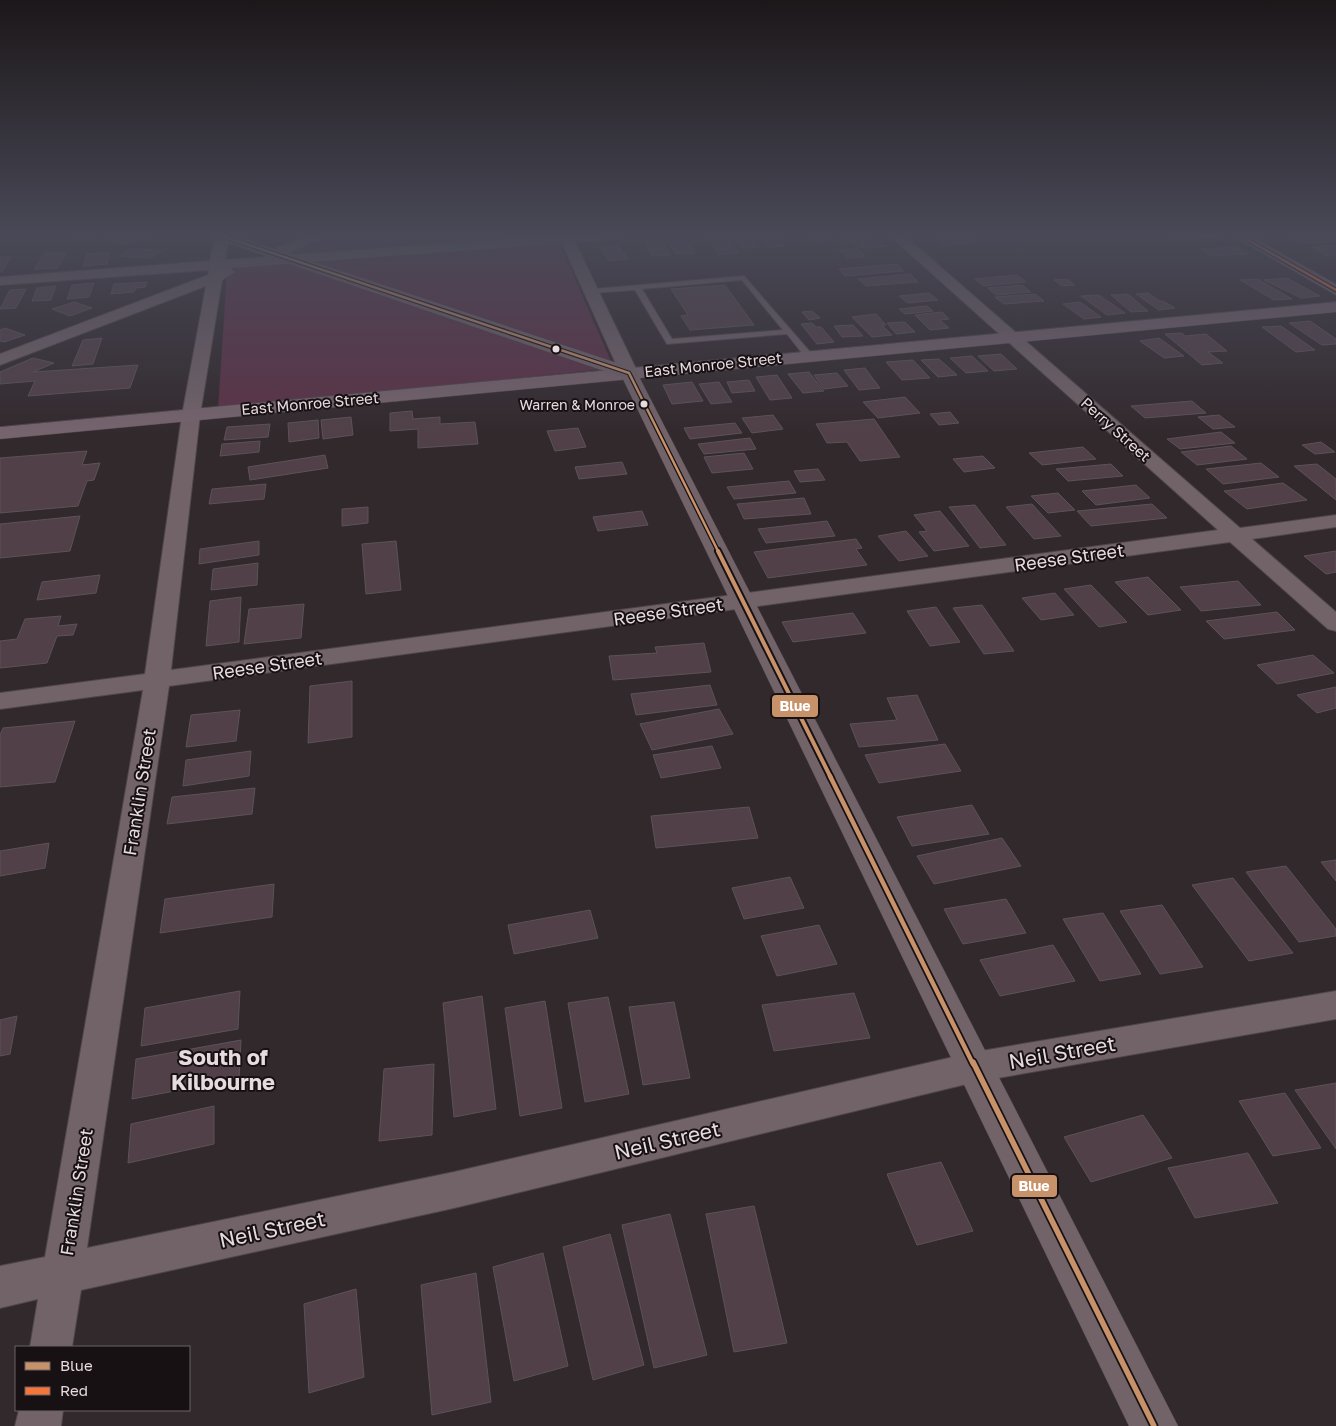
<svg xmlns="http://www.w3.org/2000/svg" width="1336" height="1426" viewBox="0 0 1336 1426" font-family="'Golos Text',sans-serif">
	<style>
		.green { fill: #5c3247 }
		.building { fill: #514048; stroke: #5b5357 }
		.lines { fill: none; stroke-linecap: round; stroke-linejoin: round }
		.lane-casing { stroke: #4e4649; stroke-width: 2 }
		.street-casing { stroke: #4e4649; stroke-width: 2 }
		.secondary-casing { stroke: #4e4649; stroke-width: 1 }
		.primary-casing { stroke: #4e4649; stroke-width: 1 }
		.lane { fill: #726369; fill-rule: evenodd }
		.street { fill: #726369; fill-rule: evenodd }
		.secondary { fill: #76646d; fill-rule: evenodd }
		.primary { fill: #726369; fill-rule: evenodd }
		.bus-1-far3-casing { stroke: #181114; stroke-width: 5 }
		.bus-1-far2-casing { stroke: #181114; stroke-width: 8 }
		.bus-1-far1-casing { stroke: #181114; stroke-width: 8 }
		.bus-1-casing { stroke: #181114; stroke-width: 9 }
		.bus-2-casing { stroke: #181114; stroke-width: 5 }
		.bus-1-far3 { stroke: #c7916a; stroke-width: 2.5 }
		.bus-1-far2 { stroke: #c7916a; stroke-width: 4 }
		.bus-1-far1 { stroke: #c7916a; stroke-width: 4.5 }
		.bus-1 { stroke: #c7916a; stroke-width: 5.5 }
		.bus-2 { stroke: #f5763a; stroke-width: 2.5 }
		.bus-dot { fill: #e6dbdf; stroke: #181114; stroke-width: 2 }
		.labels { text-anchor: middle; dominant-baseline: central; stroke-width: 4; stroke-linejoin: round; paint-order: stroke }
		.far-bus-label { font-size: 14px; fill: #e6dbdf; stroke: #181114; text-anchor: end }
		.far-street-label { font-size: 15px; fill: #e6dbdf; stroke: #181114 }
		.street-label { font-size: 18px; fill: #e6dbdf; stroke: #181114 }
		.near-street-label { font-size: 21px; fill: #e6dbdf; stroke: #181114 }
		.near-neighbourhood-label { font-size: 22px; font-weight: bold; fill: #e6dbdf; stroke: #181114 }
		.line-badge { stroke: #181114; stroke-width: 2 }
		.badge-label { font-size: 14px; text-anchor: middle; font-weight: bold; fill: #fff }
	</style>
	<rect width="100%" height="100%" fill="#32292d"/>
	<path class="green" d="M325,235H556L614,368L218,409L227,272Z"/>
	<path class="building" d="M71,235H98L82,240Z
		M122,235H148L152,237L124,245L108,239Z
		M774,235L785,246L767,247L755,236Z
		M806,235H823L829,241L813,242Z
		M1172,235H1216L1219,237L1178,239Z
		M1326,235L1336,241L1303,244L1290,237Z
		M751,236L758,247L741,248L734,237Z
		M869,236L873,240L844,242L840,237Z
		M968,236L976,243L945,245L937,239Z
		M729,238L739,253L719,255L709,239Z
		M687,240L695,253L676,254L668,242Z
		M881,240L887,246L860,248L853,242Z
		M663,242L671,255L652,256L645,243Z
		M618,245L628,259L609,261L599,246Z
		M1336,245V255L1327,256L1311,247Z
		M1237,247L1248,254L1212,256L1201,249Z
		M132,248L162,251L151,258L119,256Z
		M857,248L865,257L847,258L839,250Z
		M67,252L57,268L34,269L45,253Z
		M110,252L107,264L83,266L87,254Z
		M0,257H11L2,272H0Z
		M897,264L904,271L845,276L839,269Z
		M910,274L918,282L866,286L858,279Z
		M1017,275L1026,282L984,286L975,279Z
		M1287,278L1320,296L1301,298L1264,280Z
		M1067,279L1075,285L1062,286L1054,280Z
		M1258,279L1292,299L1274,300L1240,280Z
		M147,282L145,287L136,288L134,292L111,294L114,284Z
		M94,283L89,297L67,299L72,285Z
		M725,285L754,325L690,330L681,316L688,315L671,289Z
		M1022,285L1031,292L996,295L988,288Z
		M56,286L51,300L32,301L37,288Z
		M26,289L16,308L0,309L10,290Z
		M929,293L938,300L908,303L899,296Z
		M1148,293L1160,301H1163L1175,308L1159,310L1136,294Z
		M1035,294L1044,301L1004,304L995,297Z
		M1128,294L1148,311L1131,312L1111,295Z
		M1099,295L1125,313L1107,315L1081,296Z
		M74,302L92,308L70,316L52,309Z
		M1080,302L1101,317L1084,319L1063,304Z
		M927,306L933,311L905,314L899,309Z
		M812,311L820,318L809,320L802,312Z
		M942,312L949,319L940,320L949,328L930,330L915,315Z
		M876,314L886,325H882L892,335L872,337L852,317Z
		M1310,321L1336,339V344L1322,345L1289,323Z
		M905,322L915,332L896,334L887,323Z
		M812,323L816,327H821L834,342L817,344L801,324Z
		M853,325L863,336L842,337L834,326Z
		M1281,326L1315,350L1296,352L1262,327Z
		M5,328L25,335L4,342L0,341V330Z
		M1182,333L1185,336L1206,334L1227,351L1208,352L1223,363L1202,365L1165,334Z
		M102,338L93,364L72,366L83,340Z
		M1159,338L1184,356L1164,358L1140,341Z
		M1001,354L1017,369L994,371L978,356Z
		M972,356L988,371L966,373L950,358Z
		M33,358L54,363L33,372L138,365L130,388L28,396L35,381L0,384V372Z
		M939,359L957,375L938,377L921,360Z
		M913,360L930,378L902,380L886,362Z
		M865,368L880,388L859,390L844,370Z
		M809,372L824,391L803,393L788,374Z
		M837,373L848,386L824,389L814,375Z
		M777,375L792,398L770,400L756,377Z
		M749,380L755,391L732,393L727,382Z
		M692,382L703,401L672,404L663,385Z
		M719,382L732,402L711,404L699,384Z
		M905,397L920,413L878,418L863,402Z
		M1192,401L1206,413L1145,418L1131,406Z
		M412,411L413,419L440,417V424L475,422L478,444L418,448V429L390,431V413Z
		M950,412L959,423L939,425L930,414Z
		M773,415L783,429L752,433L742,418Z
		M1219,415L1235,427L1213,429L1198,417Z
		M351,417L353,435L323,439L321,420Z
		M874,419L900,457L860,461L847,442L827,443L816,424Z
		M318,420L319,438L289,442L288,423Z
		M735,423L742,433L690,439L684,428Z
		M270,424L268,437L224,440L227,427Z
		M578,428L586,447L555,451L547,431Z
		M1221,432L1235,443L1180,449L1167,439Z
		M750,438L756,449L704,454L698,444Z
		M260,441L259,452L220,456L222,444Z
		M1321,442L1335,452L1315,454L1302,445Z
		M1231,446L1247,459L1197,465L1181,452Z
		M1083,447L1096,459L1042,465L1029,453Z
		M87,451L82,465L100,463L94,480L87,481L78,506L0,513V458Z
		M744,453L753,469L712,473L704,457Z
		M325,455L328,468L250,480L248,467Z
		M983,456L995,468L964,472L953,459Z
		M622,462L627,474L579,479L575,467Z
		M1261,463L1279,477L1223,484L1206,469Z
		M1111,464L1123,476L1068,481L1056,469Z
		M1317,464L1336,479V500L1294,466Z
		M818,469L825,480L800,482L794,471Z
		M789,481L796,493L734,499L727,487Z
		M1283,483L1307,500L1247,509L1224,491Z
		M266,484L264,499L209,504L212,489Z
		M1136,485L1150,498L1096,505L1082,491Z
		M1058,493L1075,510L1048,513L1031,496Z
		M804,498L811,514L744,519L737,504Z
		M1032,504L1061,536L1034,539L1006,507Z
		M1152,504L1167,518L1091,526L1077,511Z
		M975,505L1006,545L980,548L949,507Z
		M368,507V523L342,526V509Z
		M642,511L648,525L598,531L593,517Z
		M940,511L969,546L934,551L919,532L927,531L914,515Z
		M80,516L70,551L0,558V524Z
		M827,521L835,536L766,543L758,529Z
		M906,531L928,556L899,561L878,536Z
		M856,539L862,548L856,549L867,565L768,578L754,552Z
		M259,541V555L199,564L200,549Z
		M396,541L401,590L366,594L362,544Z
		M1336,551V572L1326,574L1304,556Z
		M258,563L257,585L211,590L213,569Z
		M100,575L96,593L37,600L42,582Z
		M1148,577L1181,610L1148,615L1115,582Z
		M1238,581L1261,605L1201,611L1180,587Z
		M1091,585L1127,622L1099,627L1064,589Z
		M1055,593L1074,615L1041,620L1022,598Z
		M241,597L239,642L206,646L210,601Z
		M304,604L301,638L244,644L249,609Z
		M982,605L1014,651L984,654L953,608Z
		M936,607L960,642L930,646L907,611Z
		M1277,612L1295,630L1224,639L1206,621Z
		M853,613L866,633L793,642L782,622Z
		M61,616L58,626L77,624L73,635L57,636L47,663L0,668V641L17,639L25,619Z
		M704,643L711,672L613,680L609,656L657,653L655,647Z
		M1313,655L1334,673L1277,684L1257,665Z
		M352,681V737L308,743L310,686Z
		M710,685L717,705L636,715L631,694Z
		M1336,687V708L1317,713L1297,695Z
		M917,695L938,740L859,747L850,724L897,720L887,698Z
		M719,709L733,734L652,750L640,724Z
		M240,710L236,741L186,747L191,715Z
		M75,721L55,782L0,787V735L3,728Z
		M945,744L961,771L879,783L865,755Z
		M712,746L721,768L661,778L653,755Z
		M251,751L249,776L183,786L186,760Z
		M255,788L252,814L167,824L172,797Z
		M972,805L989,834L912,846L897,817Z
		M749,807L758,838L656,848L651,816Z
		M1002,838L1021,866L934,884L917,856Z
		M49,843L45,868L0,876V851Z
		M1336,860V881L1321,862Z
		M1286,866L1336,929V936L1299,942L1246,872Z
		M790,877L804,908L744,919L732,888Z
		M1233,878L1293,953L1249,961L1192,885Z
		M274,884L272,917L160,933L165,899Z
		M1006,899L1026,933L963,944L944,909Z
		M1162,905L1203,967L1160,974L1120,911Z
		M590,910L598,938L514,954L508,925Z
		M1103,913L1141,974L1100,981L1063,919Z
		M819,925L837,964L777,976L761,936Z
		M1053,945L1075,981L1000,996L980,960Z
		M240,991L238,1029L141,1046L145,1008Z
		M854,993L870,1038L774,1051L762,1005Z
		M482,996L496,1109L454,1117L443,1003Z
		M608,997L629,1094L585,1102L568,1003Z
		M545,1001L562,1108L520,1116L505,1008Z
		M674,1002L690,1078L643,1085L629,1007Z
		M17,1016L10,1054L0,1056V1020Z
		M241,1040L239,1079L132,1099L136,1059Z
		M434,1064L432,1135L379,1141L384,1069Z
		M1336,1083V1149L1295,1090Z
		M1285,1093L1321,1148L1273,1156L1239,1101Z
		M214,1106V1144L128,1163L131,1124Z
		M1143,1115L1172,1158L1091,1182L1064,1137Z
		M1248,1153L1278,1203L1195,1218L1168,1168Z
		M941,1162L973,1231L917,1245L887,1174Z
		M754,1206L787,1343L734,1352L706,1214Z
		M670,1214L707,1355L654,1368L622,1225Z
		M610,1234L644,1365L593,1380L563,1247Z
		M543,1253L568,1366L514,1381L493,1267Z
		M476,1273L491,1402L432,1415L421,1285Z
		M356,1289L364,1377L309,1393L304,1304Z"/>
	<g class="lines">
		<g class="lane-casing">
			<path id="lane" d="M744,276L811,353V357H805L787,334L667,344L635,290L593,293L589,291L593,289ZM742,280L783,330L672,339L642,289Z"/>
		</g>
		<g class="street-casing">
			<path id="street" d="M215,235H229L225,260L554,235H620L613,239L575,242L638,373L635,377H623L620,373L562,243L230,268L235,272L222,280L200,415L171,670L1218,530L889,235H904L1240,528L1336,515V527L1252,539L1336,612V631L1328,629L1230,542L169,686L87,1248L454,1172L975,1052L1336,991V1019L975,1082L454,1208L81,1290L72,1347H30L38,1299L0,1308V1266L45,1257L143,690L0,709V693L145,674L182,415L206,286L0,365V354L208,275L209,270L0,285V277L210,261Z
				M310,235H330L286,254H276L274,251L276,248Z
				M19,1410H63L61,1426H15Z"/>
		</g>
		<g class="secondary-casing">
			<path id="secondary" d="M1231,235H1249L1336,284V295Z
				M1336,302V312L0,439V427Z"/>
		</g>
		<g class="primary-casing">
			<path id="primary" d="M211,235H233L635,369L1178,1426H1129L622,377L213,238Z"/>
		</g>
		<use href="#lane" class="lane"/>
		<use href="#street" class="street"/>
		<use href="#secondary" class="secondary"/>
		<use href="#primary" class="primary"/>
		<g class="bus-1-far3-casing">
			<path id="bus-1-far3" d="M219,235L629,373L719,553"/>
		</g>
		<g class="bus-1-far2-casing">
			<path id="bus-1-far2" d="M718,551L831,778"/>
		</g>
		<g class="bus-1-far1-casing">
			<path id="bus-1-far1" d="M830,776L973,1064"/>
		</g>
		<g class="bus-1-casing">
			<path id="bus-1" d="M973,1062L1154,1426"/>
		</g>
		<g class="bus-2-casing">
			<path id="bus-2" d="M1239,235L1336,290"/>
		</g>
		<use href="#bus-1-far3" class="bus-1-far3"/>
		<use href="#bus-1-far2" class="bus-1-far2"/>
		<use href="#bus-1-far1" class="bus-1-far1"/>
		<use href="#bus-1" class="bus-1"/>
		<use href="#bus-2" class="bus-2"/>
	</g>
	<linearGradient id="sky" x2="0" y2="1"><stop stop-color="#1c1719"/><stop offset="0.54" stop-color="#494957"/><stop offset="1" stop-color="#494957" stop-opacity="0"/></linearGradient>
	<rect width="1336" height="435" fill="url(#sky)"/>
	<g class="bus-dot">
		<circle cx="556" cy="349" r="4.5"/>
		<circle cx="644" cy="404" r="4.5"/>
	</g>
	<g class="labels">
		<g class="far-bus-label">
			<text x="635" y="404">Warren &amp; Monroe</text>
		</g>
		<g class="far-street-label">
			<text transform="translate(713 364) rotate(-6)">East Monroe Street</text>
			<text transform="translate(310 403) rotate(-5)">East Monroe Street</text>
			<text transform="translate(1116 429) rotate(42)">Perry Street</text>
		</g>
		<g class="street-label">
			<text transform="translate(1069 557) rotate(-8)">Reese Street</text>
			<text transform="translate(668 611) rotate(-8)">Reese Street</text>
			<text transform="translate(267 665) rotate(-8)">Reese Street</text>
			<text transform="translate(139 792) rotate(-81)">Franklin Street</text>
			<text transform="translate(76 1192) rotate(-81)">Franklin Street</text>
		</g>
		<g class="near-street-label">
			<text transform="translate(1062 1052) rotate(-10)">Neil Street</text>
			<text transform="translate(667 1140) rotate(-13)">Neil Street</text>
			<text transform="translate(272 1229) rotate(-12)">Neil Street</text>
		</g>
		<g class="near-neighbourhood-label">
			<text x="223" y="1056">South of<tspan x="223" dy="25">Kilbourne</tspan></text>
		</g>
	</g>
	<g class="line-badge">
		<rect x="771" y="694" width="48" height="24" rx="5" fill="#c7916a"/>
		<rect x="1011" y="1174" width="47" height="24" rx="5" fill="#c7916a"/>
	</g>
	<g class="badge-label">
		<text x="795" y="711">Blue</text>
		<text x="1034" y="1191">Blue</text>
	</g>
	<rect x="15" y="1346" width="175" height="65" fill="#181114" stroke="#6a6265"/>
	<rect x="25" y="1362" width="25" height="8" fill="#c7916a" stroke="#6a6265"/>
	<text x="60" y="1371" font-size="15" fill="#e6dbdf">Blue</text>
	<rect x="25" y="1387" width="25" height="8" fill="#f5763a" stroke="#6a6265"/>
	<text x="60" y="1396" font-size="15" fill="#e6dbdf">Red</text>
</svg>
